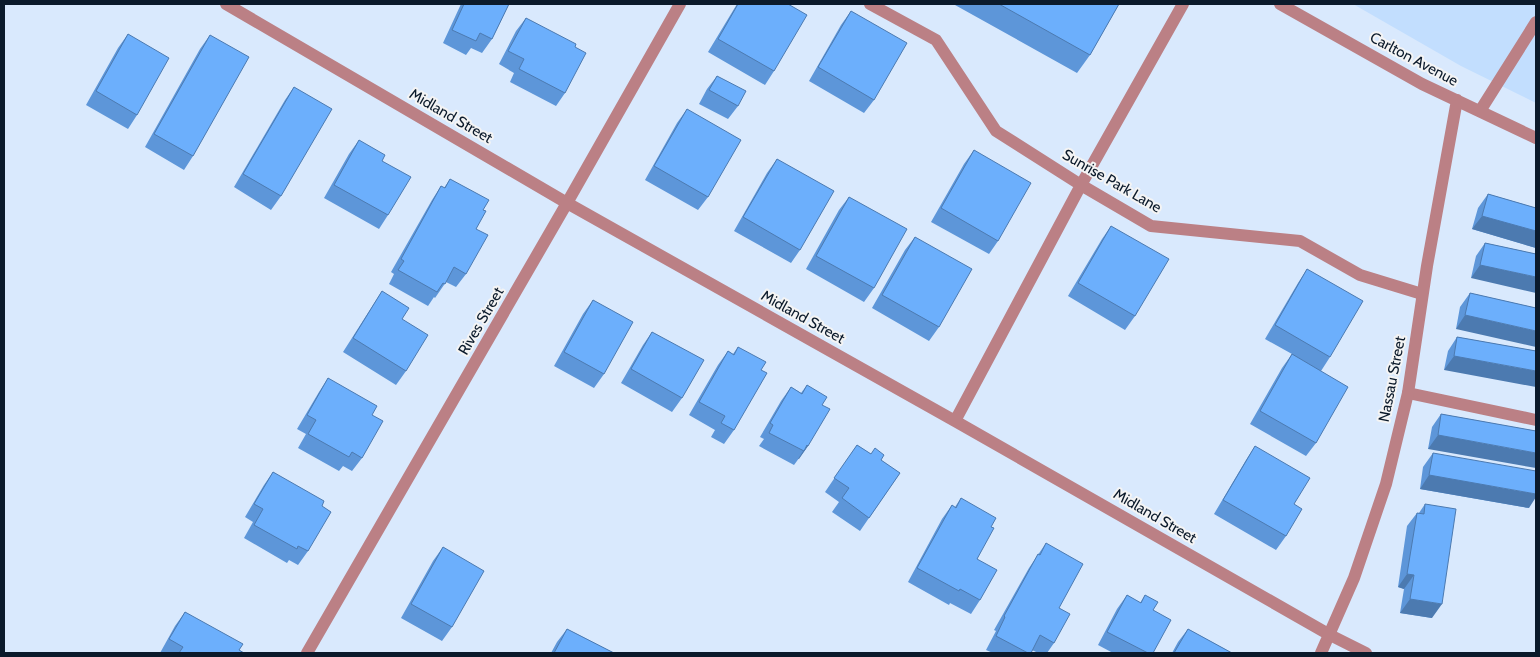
<svg xmlns="http://www.w3.org/2000/svg" width="1540" height="657" viewBox="0 0 1540 657" font-family="Cabin,sans-serif">
	<style>
		.built { fill: #c2defe }
		.lines { fill: none; stroke-linecap: round; stroke-linejoin: round }
		.lane { stroke: #bb8085; stroke-width: 12 }
		.street { stroke: #bb8085; stroke-width: 12 }
		.wall { fill: #5d96d9 }
		.shaded-wall { fill: #4c7ab0 }
		.building { fill: #6caffc; stroke: #4c7ab0 }
		.labels { text-anchor: middle; dominant-baseline: central; stroke-width: 4; stroke-linejoin: round; paint-order: stroke }
		.street-label { font-size: 15px; fill: #0b1a2b; stroke: #f4f4f4 }
	</style>
	<rect width="100%" height="100%" fill="#d9e9fd"/>
	<path class="built" d="M1353,4H1536V103L1461,66Z"/>
	<g class="lines">
		<path class="lane" d="M1480,111L1536,22
			M1408,393L1536,420"/>
		<path class="street" d="M226,4L567,203L955,421L1330,635L1366,653
			M870,4L936,40L996,131L1081,185L1151,226L1300,241L1360,275L1422,294
			M1280,4L1422,84L1536,138
			M955,421L1081,185L1183,4
			M307,653L567,203L680,4
			M1321,653L1354,578L1386,484L1408,393L1427,266L1457,100"/>
	</g>
	<path class="wall" d="M461,4H509L492,39L482,53L471,48L466,55L443,43Z
		M737,4H788L774,71L765,85L708,52Z
		M956,4H1119L1090,55L1077,73L955,5Z
		M851,11L874,100L864,113L809,81L841,25Z
		M526,18L565,93L556,106L510,82L514,73L499,64L516,31Z
		M128,34L137,115L128,129L86,105L118,48Z
		M210,35L193,156L184,170L145,147L200,49Z
		M717,76L738,106L728,119L699,104L707,89Z
		M294,87L281,196L271,210L234,187L285,100Z
		M687,109L708,197L698,210L645,180L677,123Z
		M359,140L388,215L379,229L324,198L349,154Z
		M974,150L998,241L989,254L931,222L964,164Z
		M777,159L800,250L791,263L734,231L767,173Z
		M450,179L483,210L476,229L466,274L456,287L446,282L435,298L434,297L428,306L389,284L394,274L391,272L432,200L441,186L444,188Z
		M1488,194L1536,208V248L1472,229L1478,208Z
		M849,197L874,288L864,302L806,269L839,210Z
		M1111,226L1135,316L1125,330L1068,296L1102,239Z
		M915,237L939,327L929,341L872,308L905,250Z
		M1485,243L1536,254L1471,278L1476,256Z
		M1307,269L1330,357L1321,371L1316,443L1306,456L1250,424L1282,368L1292,354L1265,339L1298,283Z
		M382,291L402,319L406,371L396,385L343,352L373,305Z
		M1470,293L1536,308L1456,329L1460,307Z
		M593,300L604,374L594,388L554,366L583,314Z
		M652,332L682,398L672,412L621,383L643,345Z
		M1457,337L1536,351L1444,370L1448,351Z
		M738,347L761,370L734,430L724,444L711,437L715,430L689,415L718,365L728,351L733,354Z
		M328,378L372,415L362,458L352,471L343,466L339,471L298,448L306,434L297,429L319,392Z
		M807,385L822,405L808,446L794,465L759,446L764,439L760,437L781,401L791,387L801,393Z
		M1441,414L1536,431L1428,449L1432,427Z
		M857,445L900,473L860,531L832,512L839,502L825,492Z
		M1255,446L1294,504L1286,536L1276,550L1214,514L1246,460Z
		M1433,453L1529,508L1420,489L1423,467Z
		M273,472L322,506L308,551L298,565L289,560L287,563L244,538L253,522L245,517L264,485Z
		M961,498L991,527L977,559L980,600L971,614L950,603L949,605L908,582L942,519L952,505L955,507Z
		M1425,504L1432,618L1400,613L1404,589L1398,587L1407,526L1417,513H1419Z
		M1046,543L1059,608L1054,643L1047,653H1038L1032,650L1031,653H993L986,650L996,631L994,630L1029,568Z
		M443,547L452,627L442,641L401,618L433,561Z
		M1127,595L1140,603L1145,595L1153,610V653H1113L1098,645L1117,609Z
		M185,612L239,650L244,653H160L175,626Z
		M567,629L614,653H551L557,642Z
		M1188,629L1232,653H1172L1178,642Z"/>
	<path class="shaded-wall" d="M1482,216L1536,231V248L1472,229Z
		M1480,265L1536,277V293L1471,278Z
		M1465,315L1536,331V347L1456,329Z
		M1454,356L1536,371V387L1444,370Z
		M1438,435L1536,453V468L1428,449Z
		M807,445L808,446L799,459H798Z
		M1429,475L1536,494V497L1529,508L1420,489Z
		M1407,574L1414,575L1404,589L1398,587Z
		M1410,599L1442,604L1432,618L1400,613Z"/>
	<path class="building" d="M464,4H509L492,39L480,33L476,41L452,30Z
		M738,4H788L807,15L774,71L718,39Z
		M999,4H1119L1090,55Z
		M851,11L907,43L874,100L818,67Z
		M526,18L576,44L575,47L586,53L565,93L519,69L524,59L508,51Z
		M128,34L169,58L137,115L96,91Z
		M210,35L249,57L193,156L154,134Z
		M717,76L746,91L738,106L709,90Z
		M294,87L332,109L281,196L243,174Z
		M687,109L741,140L708,197L654,166Z
		M359,140L385,155L382,161L411,177L388,215L334,185Z
		M974,150L1031,183L998,241L941,208Z
		M777,159L834,191L800,250L743,217Z
		M450,179L489,200L483,210L486,211L476,229L488,235L466,274L454,267L445,284L443,283L437,292L398,270L404,261L401,259L441,186L445,188Z
		M1488,194L1536,208V231L1482,216Z
		M849,197L907,229L874,288L816,256Z
		M1111,226L1169,259L1135,316L1078,283Z
		M915,237L972,269L939,327L882,295Z
		M1485,243L1536,254V277L1480,265Z
		M1307,269L1363,301L1330,357L1275,325Z
		M382,291L409,308L402,319L428,335L406,371L353,338Z
		M1470,293L1536,308V331L1465,315Z
		M593,300L633,322L604,374L564,352Z
		M652,332L704,360L682,398L631,369Z
		M1457,337L1536,351V371L1454,356Z
		M738,347L766,362L761,370L767,373L734,430L721,423L725,416L699,402L728,351L734,355Z
		M1292,354L1348,387L1316,443L1260,411Z
		M328,378L377,406L372,415L383,421L362,458L352,452L349,457L308,434L316,420L307,415Z
		M807,385L827,397L822,405L830,409L808,446L807,445L804,451L769,433L773,425L770,423L791,387L802,394Z
		M1441,414L1536,431V453L1438,435Z
		M857,445L871,454L875,448L884,455L881,460L900,473L869,518L842,498L849,488L834,478Z
		M1255,446L1310,478L1294,504L1302,509L1286,536L1223,500Z
		M1433,453L1536,471V494L1429,475Z
		M273,472L324,501L322,506L331,512L308,551L298,546L297,549L254,525L263,509L254,504Z
		M961,498L996,518L991,527L994,528L977,559L997,570L980,600L960,589L959,591L917,568L952,505L956,508Z
		M1425,504L1456,509L1442,604L1410,599L1414,575L1407,574L1417,513L1424,514Z
		M1046,543L1083,564L1059,608L1070,614L1054,643L1040,635L1031,653H1028L996,636L1005,617L1004,616L1038,554L1040,555Z
		M443,547L484,571L452,627L411,604Z
		M1127,595L1141,603L1145,595L1158,602L1153,610L1171,620L1153,653H1148L1107,632Z
		M185,612L243,644L239,650L244,653H179L183,647L169,639Z
		M567,629L614,653H554Z
		M1188,629L1232,653H1174Z"/>
	<g class="labels">
		<g class="street-label">
			<text transform="translate(1414 59) rotate(28)">Carlton Avenue</text>
			<text transform="translate(451 116) rotate(30)">Midland Street</text>
			<text transform="translate(1112 181) rotate(30)">Sunrise Park Lane</text>
			<text transform="translate(803 317) rotate(29)">Midland Street</text>
			<text transform="translate(481 321) rotate(-60)">Rives Street</text>
			<text transform="translate(1392 379) rotate(-79)">Nassau Street</text>
			<text transform="translate(1155 516) rotate(30)">Midland Street</text>
		</g>
	</g>
	<rect width="1540" height="657" fill="none" stroke="#0b1a2b" stroke-width="10"/>
</svg>
